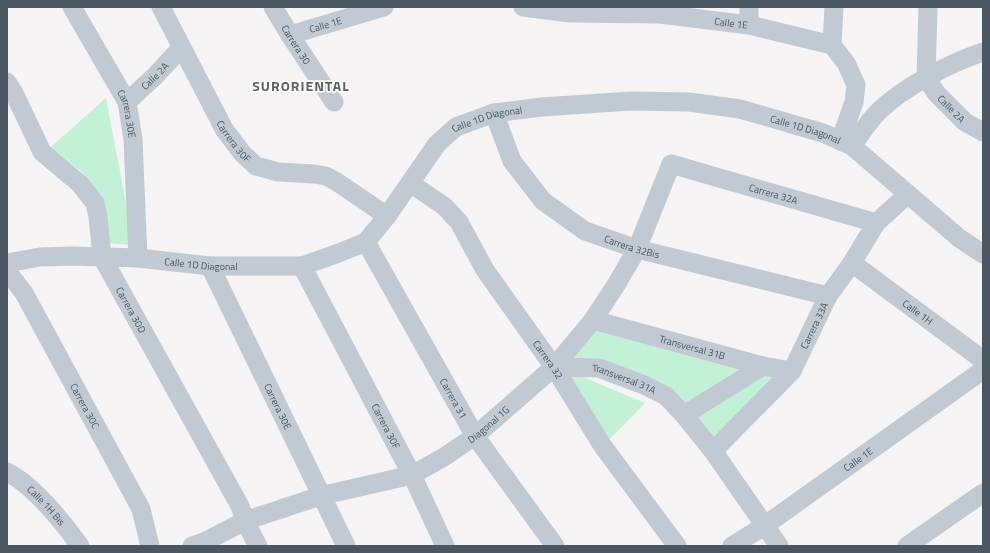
<svg xmlns="http://www.w3.org/2000/svg" width="990" height="553" viewBox="0 0 990 553" font-family="'Titillium Web',sans-serif">
	<style>
		.green { fill: #c3f1d5 }
		.lines { fill: none; stroke-linecap: round; stroke-linejoin: round }
		.minor { stroke: #c1cad2; stroke-width: 19 }
		.labels { text-anchor: middle; dominant-baseline: central; stroke-width: 3.5; stroke-linejoin: round; paint-order: stroke }
		.street-label { font-size: 10px; fill: #4a5661; stroke: #fff }
		.district-label { font-size: 14px; font-weight: bold; letter-spacing: 1px; fill: #5f6368; stroke: #fff }
	</style>
	<rect width="100%" height="100%" fill="#f5f3f3"/>
	<path class="green" d="M106,98L134,245L105,243L102,198L82,172L51,147Z
		M590,322L779,378L714,444L668,392L561,358Z
		M559,367L645,403L609,440Z"/>
	<g class="lines">
		<g class="minor">
			<path id="s1" d="M72,7L127,102L133,139L138,258"/>
			<path id="s2" d="M161,7L224,129L242,153L256,166L278,172L314,174L326,176L337,182L387,216"/>
			<path id="s3" d="M273,7L290,35L334,102"/>
			<path id="s4" d="M523,7L570,13L660,14L749,25L832,45L846,63L856,85L854,102L840,141"/>
			<path d="M749,25V7"/>
			<path id="s5" d="M290,35L384,7"/>
			<path d="M832,45L834,7"/>
			<path id="s6" d="M926,78L937,94L965,122L983,132"/>
			<path d="M926,78L928,7"/>
			<path id="s7" d="M7,82L14,93L42,152L80,184L95,203L98,217L102,257L240,506L245,521L258,546"/>
			<path id="s8" d="M127,102L155,76L181,48"/>
			<path id="s9" d="M494,113L512,161L543,201L585,231L637,249L828,296"/>
			<path d="M852,146C860,135 868,122 878,112C903,87 950,63 983,52"/>
			<path id="s10" d="M410,183L444,206L459,222L485,270L554,367L602,445L677,546"/>
			<path id="s11" d="M366,242L475,436L555,546"/>
			<path id="s12" d="M7,263L40,257L72,256L138,258L210,266H302L336,254L366,242L387,216L437,144L456,127L494,113L542,107L631,101L689,102L740,109L823,133L852,146L959,238L983,254"/>
			<path id="s13" d="M852,263L983,360"/>
			<path id="s14" d="M210,266L346,546"/>
			<path id="s15" d="M302,266L412,475L445,546"/>
			<path id="s16" d="M7,271L24,293L141,509L150,546"/>
			<path id="s17" d="M593,320L763,366L792,371"/>
			<path id="s18" d="M554,367L599,368L644,385L666,396L684,415L713,451L779,546"/>
			<path d="M684,415L763,366"/>
			<path id="s19" d="M713,451L792,371L828,296L852,263L876,223L908,194"/>
			<path id="s20" d="M7,472C33,485 63,522 80,546"/>
			<path id="s21" d="M192,546L204,542L245,521L320,496L412,475L444,457L475,436L554,367L593,320L616,285L637,249L671,164L876,223"/>
			<path id="s22" d="M732,546L764,526L983,370"/>
			<path d="M907,546L983,493"/>
		</g>
	</g>
	<g class="labels">
		<g class="street-label">
			<text stroke="none"><textPath href="#s4" startOffset="209">Calle 1E</textPath></text>
			<text stroke="none"><textPath href="#s5" startOffset="37">Calle 1E</textPath></text>
			<text stroke="none"><textPath href="#s3" startOffset="44">Carrera 30</textPath></text>
			<text stroke="none"><textPath href="#s8" startOffset="38">Calle 2A</textPath></text>
			<text stroke="none"><textPath href="#s6" startOffset="40">Calle 2A</textPath></text>
			<text stroke="none"><textPath href="#s1" startOffset="121">Carrera 30E</textPath></text>
			<text stroke="none"><textPath href="#s12" startOffset="543">Calle 1D Diagonal</textPath></text>
			<text stroke="none"><textPath href="#s12" startOffset="867">Calle 1D Diagonal</textPath></text>
			<text stroke="none"><textPath href="#s2" startOffset="153">Carrera 30F</textPath></text>
			<text stroke="none"><textPath href="#s21" startOffset="754">Carrera 32A</textPath></text>
			<text stroke="none"><textPath href="#s9" startOffset="203">Carrera 32Bis</textPath></text>
			<text stroke="none"><textPath href="#s12" startOffset="195">Calle 1D Diagonal</textPath></text>
			<text stroke="none"><textPath href="#s7" startOffset="267">Carrera 30D</textPath></text>
			<text stroke="none"><textPath href="#s13" startOffset="82">Calle 1H</textPath></text>
			<text stroke="none"><textPath href="#s19" startOffset="163">Carrera 33A</textPath></text>
			<text stroke="none"><textPath href="#s17" startOffset="103">Transversal 31B</textPath></text>
			<text stroke="none"><textPath href="#s10" startOffset="227">Carrera 32</textPath></text>
			<text stroke="none"><textPath href="#s18" startOffset="72">Transversal 31A</textPath></text>
			<text stroke="none"><textPath href="#s11" startOffset="179">Carrera 31</textPath></text>
			<text stroke="none"><textPath href="#s16" startOffset="156">Carrera 30C</textPath></text>
			<text stroke="none"><textPath href="#s14" startOffset="156">Carrera 30E</textPath></text>
			<text stroke="none"><textPath href="#s21" startOffset="324">Diagonal 1G</textPath></text>
			<text stroke="none"><textPath href="#s15" startOffset="181">Carrera 30F</textPath></text>
			<text stroke="none"><textPath href="#s22" startOffset="153">Calle 1E</textPath></text>
			<text stroke="none"><textPath href="#s20" startOffset="52">Calle 1H Bis</textPath></text>
		</g>
		<g class="district-label">
			<text x="301" y="85">SURORIENTAL</text>
		</g>
	</g>
	<rect width="990" height="553" fill="none" stroke="#4a5661" stroke-width="16"/>
</svg>
